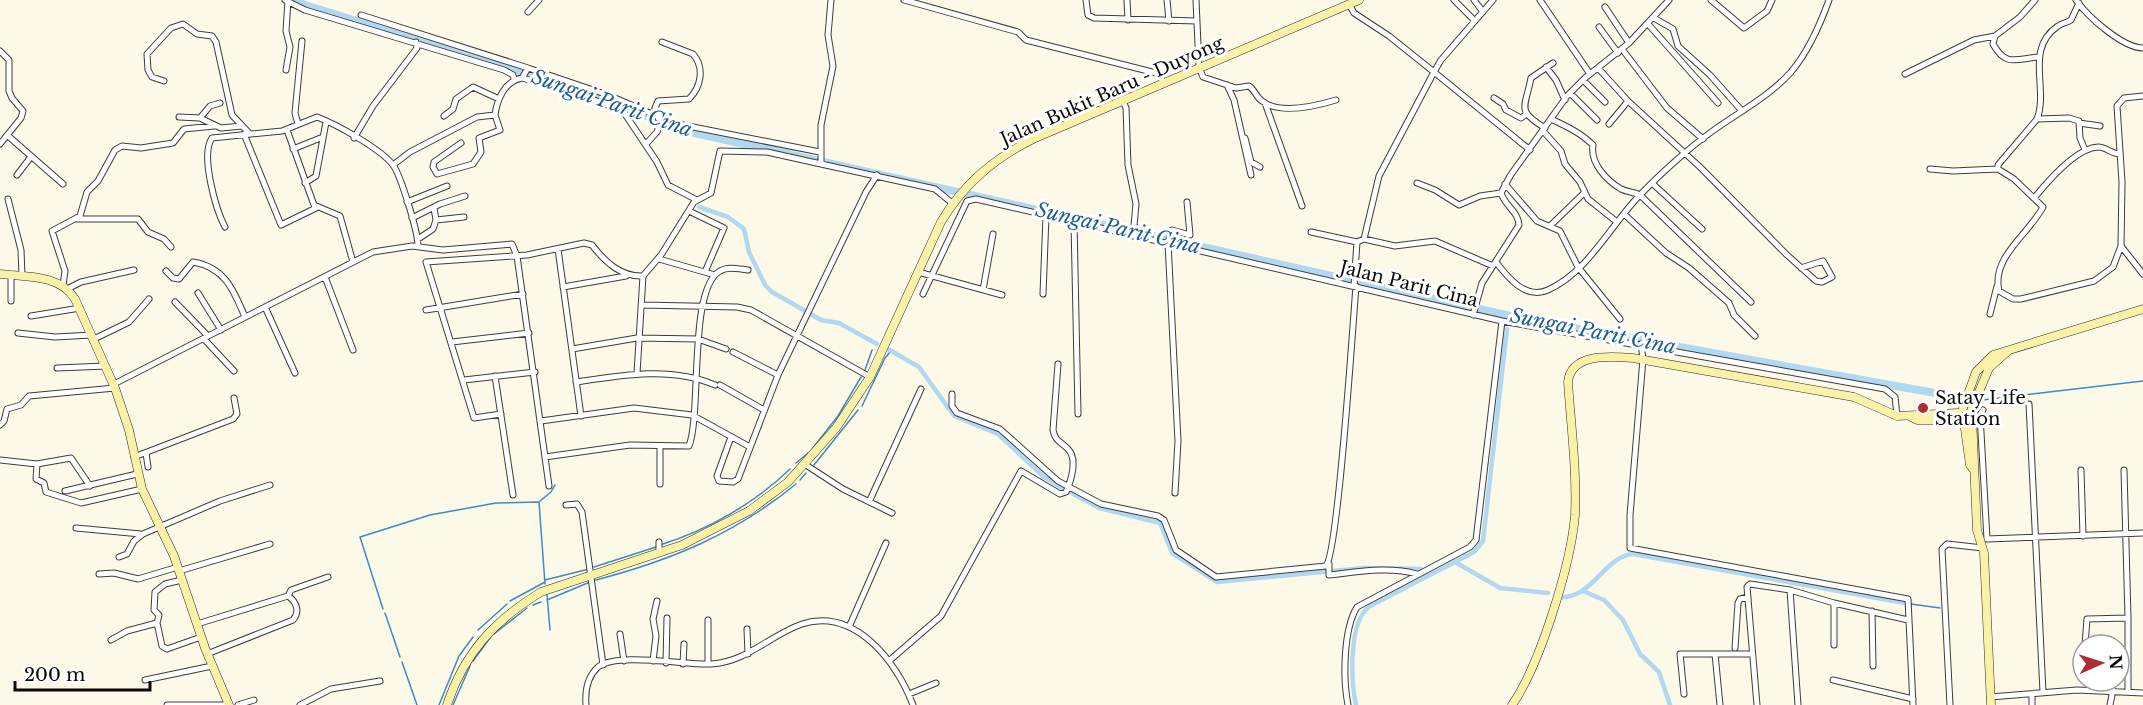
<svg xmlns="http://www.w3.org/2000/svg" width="2143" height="705" viewBox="0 0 2143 705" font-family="'Libre Baskerville',serif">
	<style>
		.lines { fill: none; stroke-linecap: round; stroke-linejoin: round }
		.stream { stroke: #3d8bc1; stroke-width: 1.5 }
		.canal { stroke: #b1d8f0; stroke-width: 4.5 }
		.river { stroke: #b1d8f0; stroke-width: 8 }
		.street-casing { stroke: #3c3c3c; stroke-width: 7 }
		.secondary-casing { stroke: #2b2b2b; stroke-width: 9 }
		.street { stroke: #fff; stroke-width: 5 }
		.secondary { stroke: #f9f1a7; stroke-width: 8 }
		.poi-dot { fill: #ad2e32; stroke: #fff; stroke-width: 2 }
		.labels { text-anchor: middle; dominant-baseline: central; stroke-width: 6; stroke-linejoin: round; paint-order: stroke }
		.street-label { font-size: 18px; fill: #090909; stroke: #fff }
		.poi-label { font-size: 18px; fill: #090909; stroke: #fff; text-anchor: start }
		.water-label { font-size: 20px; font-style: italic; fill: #1e5d90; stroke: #fff }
	</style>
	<rect width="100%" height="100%" fill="#fdf9e8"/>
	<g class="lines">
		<path class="stream" d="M865,370L872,350
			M1982,400L2143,381
			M862,406L885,358L891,351
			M812,449L838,416L861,377
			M796,463L808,453
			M814,465L858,410
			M800,480L806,473
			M540,501L551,492L555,485
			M660,545C708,530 755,503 790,469
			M594,567L656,547
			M545,580L589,569
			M596,580C672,560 735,534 796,484
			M547,595L550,630
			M547,600L590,582
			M510,601L545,582
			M1911,604L1940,608
			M533,605L541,602
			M383,609L360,537L430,515L496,503L539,502L545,584
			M385,613L400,657
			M478,630L507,604
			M494,634L527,608
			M473,661L490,638
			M402,662L417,705
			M439,705L459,656L473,637
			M453,705L470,666"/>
		<path class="canal" d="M699,207L728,217L744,229L749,252L765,285L772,292L821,320L839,323L877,344
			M888,349L919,367L954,416L998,434L1043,476L1059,486L1099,508L1160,523L1172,553L1217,582L1364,568L1421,569
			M1455,562L1500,588L1548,593
			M1583,591L1604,600L1623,620L1640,654L1659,672L1670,705
			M1558,597C1593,600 1604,556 1633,554L1905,603
			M1356,705C1351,681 1348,621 1370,606L1474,552L1483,541L1507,329"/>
		<path class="river" d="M295,0L305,5L617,101L668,127L1524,319L1957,397"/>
		<g class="street-casing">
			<path id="street" d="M285,0L305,10L504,70L513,75L514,79
				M831,0L828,35L833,66L821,125V164L935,189L952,203
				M904,0L1018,32L1026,40L1156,73L1165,83
				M1086,0L1088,15L1094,18L1197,21
				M1127,0L1128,20
				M1167,0L1169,21
				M1196,0L1199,67L1203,77L1236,88L1249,86C1255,90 1256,97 1262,101C1280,115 1316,106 1336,100
				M1454,0L1475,21
				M1474,0L1483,12
				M1493,0L1441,60L1434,72L1530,150
				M1540,0L1590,74
				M1711,0L1744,28L1767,11L1772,0
				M2035,0L2020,17L1995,36L1993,44C2006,67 2015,59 2039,57
				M2076,0C2088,17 2123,48 2143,48
				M2079,3L2071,20C2067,23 2062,23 2058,26C2024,49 2049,89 2037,119L1998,165V169L2014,179L2043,207C2029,234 1991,257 1999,291L2013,299H2021L2094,281L2113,267L2121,246
				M1605,7L1629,43
				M528,12L539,0
				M361,15L528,68
				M1654,18L1673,29L1678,46L1710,75L1742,111
				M1648,24L1718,103
				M1599,27L1618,53
				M1622,49L1667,108L1703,139
				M0,51L9,60V91L12,98L23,111L21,118L0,144
				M1546,67L1556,80L1565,100
				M1598,68L1628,101L1700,167L1787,255L1816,281L1822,282L1832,277L1823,261L1801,268
				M286,70L290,47L286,31L288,0
				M1905,74L1974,40L1995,36
				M522,78L576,93L623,111L657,162L668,185L697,200
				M1583,80L1605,102
				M164,81L152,77L148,70L147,54L171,28L183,24L197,34L212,36L216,42L232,115L250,134
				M1227,85L1234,100L1251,175
				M1570,93L1597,120
				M2143,96L2124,98L2117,106L2122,182L2121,246L2143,274
				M1494,98L1503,104L1506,110L1521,118L1525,115
				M1123,101L1126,108L1128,165L1136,204L1133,236
				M1265,103L1302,206
				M444,116L453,109L456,99L473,87L499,99
				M179,117L200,118L221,128L242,126
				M200,118L210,106L220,103
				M658,118L655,108L658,101L689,99C701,87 705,68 693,54L662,42
				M1551,119C1566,126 1581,133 1593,145C1590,163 1606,180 1621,189C1627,192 1634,192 1640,195L1751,302
				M2037,119L2069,118L2079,121L2080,138L2085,150
				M2079,123L2100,126
				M298,124L295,113L302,41
				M1609,124L1628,101
				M1545,128C1516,110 1525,109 1531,78L1553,63
				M287,130L314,205L340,216L353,262
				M1543,131L1561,151L1565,164L1580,182L1588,199L1617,222
				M244,134L281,225L316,208
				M7,135L63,184
				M354,138L373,106L417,48L416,42
				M1245,138L1251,162L1260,167
				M461,143L434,162L433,167L437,174L473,164L481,152L479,138L500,130L495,115
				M646,144L657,132L661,119
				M293,149L323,137
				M393,165L410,152L477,117L495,115C497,99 505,81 522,78L528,68L608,95L673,123L820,152
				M1930,169L1953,171L1998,169
				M17,175L30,158
				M305,183L316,176L326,122
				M1417,183L1435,190L1459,205L1480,196L1501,193
				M1505,184L1537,221L1560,231L1578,267L1620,319
				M1653,184L1702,229
				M2035,197C2048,181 2076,148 2098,147C2107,147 2111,154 2120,154
				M8,199L21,250L22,276
				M407,202L447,186
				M434,208L436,220L464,217
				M689,211L724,228L705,272
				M1624,214L1666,253L1689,268L1729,303L1734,315L1755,336
				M412,218L440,204L465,196
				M77,219H138L148,232L164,239L171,247
				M1074,222L1078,414
				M1551,225L1584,193
				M225,227C216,210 200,155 212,138L282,131L317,117C336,124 381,149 393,165C401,176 418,232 418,246
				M1311,232L1357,242L1364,239L1379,176L1434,72L1389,36L1354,13L1349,4
				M418,239L433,229L436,220
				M1364,239L1395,246L1435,241L1493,266
				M558,249L581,416
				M659,259L715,275
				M1496,262C1508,278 1526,300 1548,290C1588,272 1610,226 1639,196C1659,175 1691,146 1714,130C1739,112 1770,96 1791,72C1808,52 1820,25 1829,0
				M166,271L173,278L179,279L193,262C225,267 234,291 245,317
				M918,272L1002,295
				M11,275V301
				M325,277L353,350
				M63,285L65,271L52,231L80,216L87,192L98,181L115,150L122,146L141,148L173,143L184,129L214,126
				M1354,286L1357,242
				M563,287L626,276
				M67,289L81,282L134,270
				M983,290L993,234
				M198,293L221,330
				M923,294L967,201L976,199L1502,321L1885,389L1895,397L1897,416
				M1043,294L1046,216
				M175,302L208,336
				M642,305L737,307L751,310L870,377
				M265,307L295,373
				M426,310L523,294
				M1990,314L1997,286
				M1473,315L1482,283L1519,225C1518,211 1505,206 1501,193L1510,176L1567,96L1585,78L1629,43L1669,0
				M31,316L80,308
				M18,333L55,337L92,335
				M94,339L129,322L149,299
				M204,339L234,371
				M452,342L529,333
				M1641,344L1643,359L1630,515V548L1908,599L1913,705
				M572,349L637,338L698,339L726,349
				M733,352L778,375
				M57,368L106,366
				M637,373L643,276
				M495,376L513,495
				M464,380L535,372
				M576,382C621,375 672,366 715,385
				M114,384L373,252L412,246L443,250L512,244L517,256L549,486
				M720,385L764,410
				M952,394V406L957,413L1000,429L1058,481L1101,504L1158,516L1164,520L1176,550L1216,577L1326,566C1338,552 1353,323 1356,286
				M2029,404L2043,692
				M1983,410L1980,415L1987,539L2143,533
				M501,414L474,418L426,262L527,255L584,243L592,245C605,262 621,277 643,276L661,255L694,202L711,193L720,151L767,152L821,164
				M541,421L634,408L692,415L750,447
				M0,425L4,421L7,409L21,405L29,396L115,388
				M731,437L717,476L719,481L733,482L738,479L778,375L866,192L877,175
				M660,447V484
				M146,453L148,467
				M134,457L233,419L237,414L234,398
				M545,457L630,445L689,446C702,412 688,289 720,271C728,266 739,269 748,270
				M0,460L37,464L71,458L90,486
				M37,464L36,479L44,483L46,492L81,503L142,489
				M806,465L843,489L892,513
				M2081,470L2083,536
				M2124,470L2128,618
				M65,491L137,474
				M1175,493L1178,441L1168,243L1172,230L1190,235L1187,202
				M869,502L921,389
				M566,505L577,504L582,512L603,665
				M76,528L141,534
				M659,542V553
				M119,557L127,554L134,541L143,534L220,501L270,485
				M1329,564V575C1357,572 1389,566 1417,574
				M179,571L270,544
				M99,574L114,573L138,579L178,567
				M182,580L165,584L155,592L154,610L159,615L157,623L162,646L167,649L201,637
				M1872,611L1873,666
				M197,624L288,596L291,590L328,577
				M849,627L886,543
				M747,629L748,654
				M620,634L624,661
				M111,640L127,631L157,623
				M1834,645V603L1908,620
				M2085,645L2087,619L2128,618V692
				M1735,648L1738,603L1740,599L1748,597
				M207,654L293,620C300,612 297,602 288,596
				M1715,654L1720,705
				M890,660L941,616L1021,471L1060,494L1066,492C1071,481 1078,459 1068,449C1060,441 1055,441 1053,430L1058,364
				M653,661L656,636L653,619L657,601
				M666,663L667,618
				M683,664L684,644
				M708,664V620
				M145,680L212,666
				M1833,680L1913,699
				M909,694L936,683
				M1684,694L1680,654H1751
				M2032,694V705
				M1990,697L2077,690L2143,693
				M167,705H226
				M238,705L254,700
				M300,705L331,689L380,681
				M586,705C585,692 587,677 598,667C617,652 684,665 711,664C747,662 770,635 802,624C855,607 897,662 913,705
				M1348,705C1343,680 1343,630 1357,607L1470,547L1476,540L1502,321
				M1757,705L1747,587L1750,584L1790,590
				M1798,705L1790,590L1834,603
				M1950,705L1942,549L1947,544L1983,548
				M2110,705L2113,690"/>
		</g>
		<g class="secondary-casing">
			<path id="secondary" d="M0,274C27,277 59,274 75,299L115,388L129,430L142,489L174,556L205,648L229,705
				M1963,408L1976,372L1993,355L2143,309
				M1971,411L1989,368L2008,351
				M1911,417L1917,420H1960
				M1972,417L1977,530L1984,553L1991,705
				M1964,422L1970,465L1973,469
				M447,705C464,653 495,620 541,592L682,545L749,511L788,482L836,428L870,377L941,222C964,183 995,158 1035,138L1359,0
				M1512,705C1540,665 1571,564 1575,515C1577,471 1571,426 1568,382C1571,353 1610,356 1633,358L1854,397L1897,416L1958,413"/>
		</g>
		<use href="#street" class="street"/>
		<use href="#secondary" class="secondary"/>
	</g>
	<circle class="poi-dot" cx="1923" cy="408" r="6"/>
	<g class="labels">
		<g class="street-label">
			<text transform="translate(1112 91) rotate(-24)">Jalan Bukit Baru - Duyong</text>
			<text transform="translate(1409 284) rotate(14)">Jalan Parit Cina</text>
		</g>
		<g class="poi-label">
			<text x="1935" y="398">Satay Life<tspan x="1935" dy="21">Station</tspan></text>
		</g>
		<g class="water-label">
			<text transform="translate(612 103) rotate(19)">Sungai Parit Cina</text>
			<text transform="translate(1118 228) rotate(13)">Sungai Parit Cina</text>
			<text transform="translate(1593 331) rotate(11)">Sungai Parit Cina</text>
		</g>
	</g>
	<g transform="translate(2101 663) rotate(87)"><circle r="28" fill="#ffffff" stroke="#9d9d9d" stroke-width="1.5"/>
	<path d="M0-4.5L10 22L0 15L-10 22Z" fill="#ad2e32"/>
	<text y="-9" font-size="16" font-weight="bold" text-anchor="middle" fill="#090909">N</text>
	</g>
	<path d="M15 681v9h135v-9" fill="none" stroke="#090909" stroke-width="3"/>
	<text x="24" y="681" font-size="18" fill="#090909" stroke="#ffffff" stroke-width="4.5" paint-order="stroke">200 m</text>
</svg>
